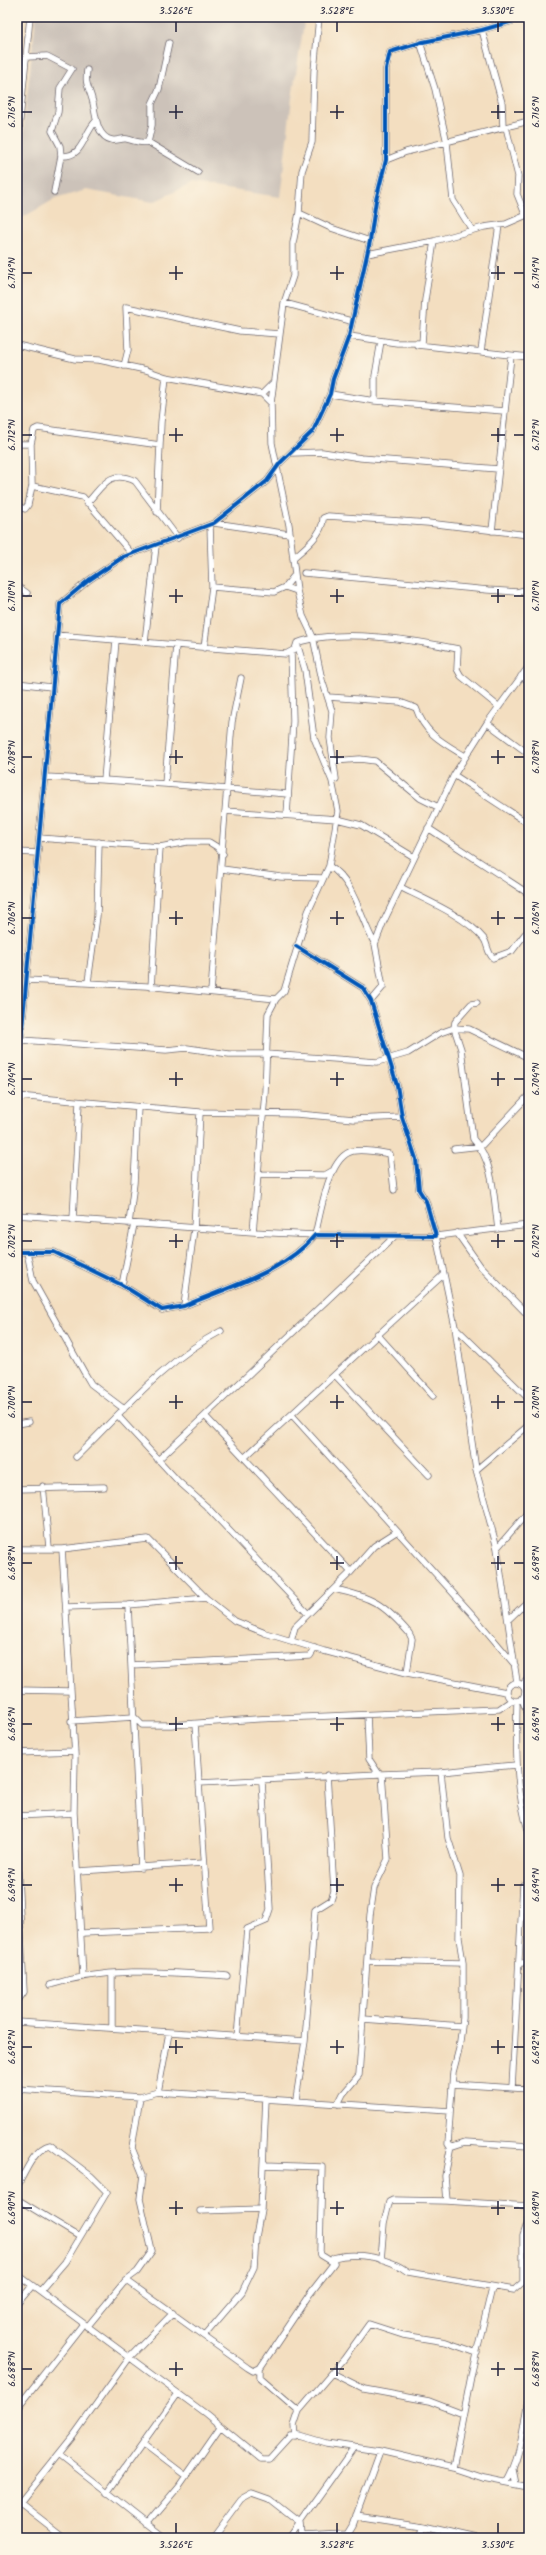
<svg xmlns="http://www.w3.org/2000/svg" width="546" height="2555" viewBox="0 0 546 2555" font-family="Kalam,sans-serif">
	<style>
		.industrial { fill: #ccc2b9 }
		.lines { fill: none; stroke-linecap: round; stroke-linejoin: round }
		.minor-casing { stroke: #6b646a; stroke-width: 7 }
		.minor { stroke: #fff; stroke-width: 5.5 }
		.cycleway-casing { stroke: #fcf5e5; stroke-width: 6 }
		.cycleway { stroke: #0057b8; stroke-width: 4 }
		.ticks { fill: none; stroke: #22223b; stroke-width: 1.5 }
		.neatline { fill: none; stroke: #22223b; stroke-width: 1.5 }
		.ticks-label { font-size: 10px; text-anchor: middle; fill: #22223b }
	</style>
	<rect width="100%" height="100%" fill="#fcf5e5"/>
	<filter id="ink" filterUnits="userSpaceOnUse"><feTurbulence type="fractalNoise" baseFrequency=".025" numOctaves="2"/><feDisplacementMap in="SourceGraphic" scale="8" xChannelSelector="R" yChannelSelector="G"/><feConvolveMatrix kernelMatrix="1 2 1 2 8 2 1 2 1" color-interpolation-filters="sRGB"/></filter>
	<filter id="wash" filterUnits="userSpaceOnUse"><feTurbulence type="fractalNoise" baseFrequency=".012" numOctaves="4" result="noise"/><feDisplacementMap in="SourceGraphic" scale="16" xChannelSelector="R" yChannelSelector="G"/><feGaussianBlur stdDeviation="0.9" result="paint"/><feColorMatrix in="noise" values="0 0 0 0 0 0 0 0 0 0 0 0 0 0 0 0 0 1.4 0 .05"/><feComposite in="paint" operator="in"/></filter>
	<g filter="url(#wash)">
		<rect width="100%" height="100%" fill="#f3dec0"/>
		<path class="industrial" d="M36,17H305L292,98L280,197L191,184L153,202L86,190L55,199L18,220V177Z"/>
	</g>
	<g filter="url(#ink)">
		<g class="lines">
			<g class="minor-casing">
				<path id="minor" d="M498,17L499,24
					M482,30L502,103L503,128
					M420,42L435,89L447,143L453,200L472,230
					M169,43L159,89L152,104V125L148,142L198,172
					M26,57L47,56L72,69L60,88L58,112L52,131L60,146L61,156C84,157 82,136 96,121
					M87,70C85,85 88,85 92,99C96,111 95,137 112,140C117,141 122,138 127,139C136,141 139,144 148,142
					M506,127L518,176L517,194L525,214
					M17,150L30,17
					M386,160L406,152L529,121
					M54,192L61,156
					M299,213L331,228L370,241
					M367,254L434,241L484,227L506,224L529,214
					M284,303L351,321
					M349,336L397,343H422L425,300L434,241
					M17,345L75,359L99,360L146,370L166,377L262,394L271,403
					M417,345L529,357
					M481,351L499,225
					M124,366L128,350L126,307L240,331L280,334
					M262,394L272,384
					M330,394L375,401L504,411
					M375,401V376L381,341
					M17,444H31
					M293,453L322,452L361,458L498,469
					M32,486L31,444L34,430L38,428L160,445
					M87,503C103,486 109,469 135,481L178,538
					M17,506L25,509L28,505L32,486L83,497L132,554
					M157,512L161,422L166,377
					M214,523L289,534
					M210,525L212,587L274,592L285,587L293,577
					M492,531L511,356
					M293,558C304,549 324,533 323,518L328,516L428,523L529,535
					M304,573L488,590L517,592L529,589
					M17,586L27,593
					M285,587L297,591L303,616L313,637L322,680L332,711L330,738L336,779L332,781
					M297,591L289,525L272,443L271,403L284,303L293,276V243L299,213L302,171L312,142L314,71L319,17
					M56,635L116,640L104,780L165,784
					M116,640L286,654L295,649L297,643C339,628 415,640 458,649L457,669L461,676L499,707
					M145,642L156,546
					M297,643L305,670L314,738L332,781L338,811L329,866C355,882 360,919 375,944
					M176,645L165,784L288,794
					M204,648L212,587
					M521,676L529,681
					M17,683L51,687
					M328,697L400,702L416,708C425,734 442,742 465,756
					M487,723L529,754
					M334,761L360,759L375,761L420,798L438,807
					M454,775L529,824
					M46,777L104,780
					M225,811L337,819L361,825L414,857
					M287,815L293,721L291,652
					M428,828L529,894
					M39,838L160,847L187,842H209L217,847L223,854
					M17,852L37,853
					M329,866L308,912L284,991L276,999L268,1014L265,1093L258,1174L325,1175L332,1171
					M222,869L281,877L323,878
					M400,887C424,899 467,917 484,939C488,945 487,952 493,958L512,951L525,934
					M27,980L146,986L276,999
					M88,982L97,916L99,842
					M151,987L160,847
					M211,992L232,722L241,678
					M371,1001L383,987L375,944L383,923L454,775L487,723L529,666
					M477,1003L471,1004L455,1022L454,1028L461,1049L473,1139C494,1160 494,1200 498,1229
					M21,1040L166,1050L187,1048L229,1054H266L377,1062L408,1053L440,1033L454,1028L469,1029L529,1058
					M17,1096L200,1112L297,1114L354,1119L402,1117
					M17,1113L21,1040L60,604L89,580L123,557L214,523L267,481L280,463L313,431L330,394L333,379L349,336L370,241L376,200L386,160V69L390,52L423,42L482,30L527,17
					M454,1149L481,1146L529,1095
					M258,1174L253,1232L315,1235C321,1213 328,1156 353,1151C364,1149 379,1152 390,1154L394,1190
					M17,1215L253,1232
					M73,1220L79,1103
					M129,1224L134,1183L138,1107
					M457,1233L481,1267L529,1316
					M17,1252H54L122,1285L162,1310L184,1306C228,1287 285,1272 315,1235L436,1236L426,1201L419,1190L416,1159L402,1117L397,1085L371,1001L363,988L296,946
					M27,1252L33,1281L84,1372L91,1384L124,1409
					M122,1285L134,1224
					M184,1306L194,1229L200,1112
					M455,1327L529,1399
					M377,1334L433,1396
					M336,1376L429,1475
					M292,1415L472,1614L515,1665
					M118,1416L178,1481L206,1506L308,1614
					M206,1417L351,1572L295,1627L291,1641
					M17,1424L29,1422
					M76,1457C121,1413 165,1360 221,1331
					M244,1458L443,1275
					M158,1460L395,1236
					M476,1470L529,1425
					M43,1486L49,1547
					M17,1489L104,1487
					M497,1548L476,1470L455,1327L436,1236L529,1225
					M17,1549H62L148,1539L206,1598L235,1621L265,1633L324,1651L407,1673L506,1692
					M62,1549L75,1755L74,1813
					M351,1572L374,1546L396,1532
					M334,1589C372,1597 384,1604 409,1633L412,1639L407,1673
					M128,1605L141,1868
					M66,1607L128,1605L206,1598
					M508,1620L529,1600
					M131,1665L310,1656L315,1648
					M517,1682L497,1548L529,1511
					M507 1692a9 9 0 1 1 18 0a9 9 0 1 1-18 0Z
					M522,1685L529,1678
					M17,1690L70,1691
					M522,1699L529,1717
					M517,1701C516,1747 515,1789 529,1833
					M71,1721L134,1717L142,1725H171L257,1719L499,1709L512,1700
					M17,1753L74,1751
					M441,1772L448,1838L460,1876L459,1938L463,1963V2018L459,2049L453,2072L448,2144L450,2147L465,2142L529,2146
					M382,1774L441,1772L516,1765
					M199,1783L379,1774
					M17,1816L74,1813L83,1977
					M17,1858L24,1992L17,2002
					M79,1871L203,1863
					M82,1933L209,1928L195,1724
					M367,1961L463,1963
					M519,1963H529
					M112,1974V2028
					M50,1985C108,1966 168,1972 227,1976
					M363,2019L462,2026
					M17,2022L305,2041
					M237,2037L247,1929L266,1921L270,1909L262,1782
					M452,2084L529,2089
					M512,2088L523,1885
					M17,2089L140,2097L158,2092L450,2111
					M158,2092L169,2033
					M296,2099L305,2041L315,1910L331,1900L334,1891L327,1775
					M338,2104L343,2094L359,2075L370,1915L374,1888L388,1859L382,1774H379L369,1759L367,1715
					M264,2162L265,2165L322,2167L320,2251L321,2255L334,2263
					M17,2187C24,2175 34,2148 50,2145L91,2176L107,2192L65,2262L40,2291
					M17,2199L80,2237
					M447,2201L445,2176L451,2145
					M200,2211L261,2209
					M381,2260L384,2223L389,2202L393,2200L447,2201L529,2206
					M17,2274L206,2414L261,2459H269L290,2436L299,2435L326,2443L380,2451L453,2468L483,2478L529,2487
					M126,2280L248,2368L253,2371L260,2368
					M17,2304L32,2286
					M87,2327L126,2280L137,2272L152,2251L140,2199L143,2175L132,2148L140,2097
					M205,2335L242,2292L254,2267L256,2237L261,2209L266,2099
					M332,2373L364,2389L429,2401L463,2414
					M17,2408L83,2324
					M299,2411L260,2377V2368L309,2295L334,2263L333,2258C356,2251 390,2258 408,2272L514,2290L523,2282V2236L529,2218
					M295,2436L294,2426L299,2411L344,2359L369,2324L403,2335L446,2342L477,2353
					M144,2444L186,2476
					M59,2454L166,2538
					M453,2468L472,2371L492,2288
					M513,2470L516,2484
					M506,2482C522,2456 523,2425 529,2395
					M107,2493L177,2395
					M19,2502L65,2538
					M17,2506L74,2435L130,2357L173,2313
					M356,2516L422,2526L476,2538
					M147,2524L179,2486L220,2427
					M212,2538L241,2499L252,2493L269,2499L301,2524L302,2535L347,2533
					M289,2538L354,2447
					M345,2538L353,2525L380,2451
					M417,2538L422,2526"/>
			</g>
			<use href="#minor" class="minor"/>
			<g class="cycleway-casing">
				<path id="cycleway" d="M17,1113L21,1040L60,604L89,580L123,557L214,523L267,481L280,463L313,431L330,394L333,379L349,336L370,241L376,200L386,160V69L390,52L423,42L482,30L527,17
					M17,1252H54L122,1285L162,1310L184,1306C228,1287 285,1272 315,1235L436,1236L426,1201L419,1190L416,1159L402,1117L397,1085L371,1001L363,988L296,946"/>
			</g>
			<use href="#cycleway" class="cycleway"/>
		</g>
	</g>
	<path class="ticks" d="M176,22V32M337,22V32M498,22V32M176,105V119M337,105V119M498,105V119M22,112H32M169,112H183M330,112H344M491,112H505M514,112H524M176,266V280M337,266V280M498,266V280M22,273H32M169,273H183M330,273H344M491,273H505M514,273H524M176,428V442M337,428V442M498,428V442M22,435H32M169,435H183M330,435H344M491,435H505M514,435H524M176,589V603M337,589V603M498,589V603M22,596H32M169,596H183M330,596H344M491,596H505M514,596H524M176,750V764M337,750V764M498,750V764M22,757H32M169,757H183M330,757H344M491,757H505M514,757H524M176,911V925M337,911V925M498,911V925M22,918H32M169,918H183M330,918H344M491,918H505M514,918H524M176,1072V1086M337,1072V1086M498,1072V1086M22,1079H32M169,1079H183M330,1079H344M491,1079H505M514,1079H524M176,1234V1248M337,1234V1248M498,1234V1248M22,1241H32M169,1241H183M330,1241H344M491,1241H505M514,1241H524M176,1395V1409M337,1395V1409M498,1395V1409M22,1402H32M169,1402H183M330,1402H344M491,1402H505M514,1402H524M176,1556V1570M337,1556V1570M498,1556V1570M22,1563H32M169,1563H183M330,1563H344M491,1563H505M514,1563H524M176,1717V1731M337,1717V1731M498,1717V1731M22,1724H32M169,1724H183M330,1724H344M491,1724H505M514,1724H524M176,1878V1892M337,1878V1892M498,1878V1892M22,1885H32M169,1885H183M330,1885H344M491,1885H505M514,1885H524M176,2040V2054M337,2040V2054M498,2040V2054M22,2047H32M169,2047H183M330,2047H344M491,2047H505M514,2047H524M176,2201V2215M337,2201V2215M498,2201V2215M22,2208H32M169,2208H183M330,2208H344M491,2208H505M514,2208H524M176,2362V2376M337,2362V2376M498,2362V2376M22,2369H32M169,2369H183M330,2369H344M491,2369H505M514,2369H524M176,2523V2533M337,2523V2533M498,2523V2533"/>
	<rect width="546" height="2555" fill="none" stroke="#fcf5e5" stroke-width="44"/>
	<rect x="22" y="22" width="502" height="2511" class="neatline"/>
	<g class="ticks-label">
		<text x="176" y="14">3.526°E</text>
		<text x="337" y="14">3.528°E</text>
		<text x="498" y="14">3.530°E</text>
		<text transform="translate(11 112) rotate(-90)" y="4">6.716°N</text>
		<text transform="translate(535 112) rotate(-90)" y="4">6.716°N</text>
		<text transform="translate(11 273) rotate(-90)" y="4">6.714°N</text>
		<text transform="translate(535 273) rotate(-90)" y="4">6.714°N</text>
		<text transform="translate(11 435) rotate(-90)" y="4">6.712°N</text>
		<text transform="translate(535 435) rotate(-90)" y="4">6.712°N</text>
		<text transform="translate(11 596) rotate(-90)" y="4">6.710°N</text>
		<text transform="translate(535 596) rotate(-90)" y="4">6.710°N</text>
		<text transform="translate(11 757) rotate(-90)" y="4">6.708°N</text>
		<text transform="translate(535 757) rotate(-90)" y="4">6.708°N</text>
		<text transform="translate(11 918) rotate(-90)" y="4">6.706°N</text>
		<text transform="translate(535 918) rotate(-90)" y="4">6.706°N</text>
		<text transform="translate(11 1079) rotate(-90)" y="4">6.704°N</text>
		<text transform="translate(535 1079) rotate(-90)" y="4">6.704°N</text>
		<text transform="translate(11 1241) rotate(-90)" y="4">6.702°N</text>
		<text transform="translate(535 1241) rotate(-90)" y="4">6.702°N</text>
		<text transform="translate(11 1402) rotate(-90)" y="4">6.700°N</text>
		<text transform="translate(535 1402) rotate(-90)" y="4">6.700°N</text>
		<text transform="translate(11 1563) rotate(-90)" y="4">6.698°N</text>
		<text transform="translate(535 1563) rotate(-90)" y="4">6.698°N</text>
		<text transform="translate(11 1724) rotate(-90)" y="4">6.696°N</text>
		<text transform="translate(535 1724) rotate(-90)" y="4">6.696°N</text>
		<text transform="translate(11 1885) rotate(-90)" y="4">6.694°N</text>
		<text transform="translate(535 1885) rotate(-90)" y="4">6.694°N</text>
		<text transform="translate(11 2047) rotate(-90)" y="4">6.692°N</text>
		<text transform="translate(535 2047) rotate(-90)" y="4">6.692°N</text>
		<text transform="translate(11 2208) rotate(-90)" y="4">6.690°N</text>
		<text transform="translate(535 2208) rotate(-90)" y="4">6.690°N</text>
		<text transform="translate(11 2369) rotate(-90)" y="4">6.688°N</text>
		<text transform="translate(535 2369) rotate(-90)" y="4">6.688°N</text>
		<text x="176" y="2548">3.526°E</text>
		<text x="337" y="2548">3.528°E</text>
		<text x="498" y="2548">3.530°E</text>
	</g>
</svg>
